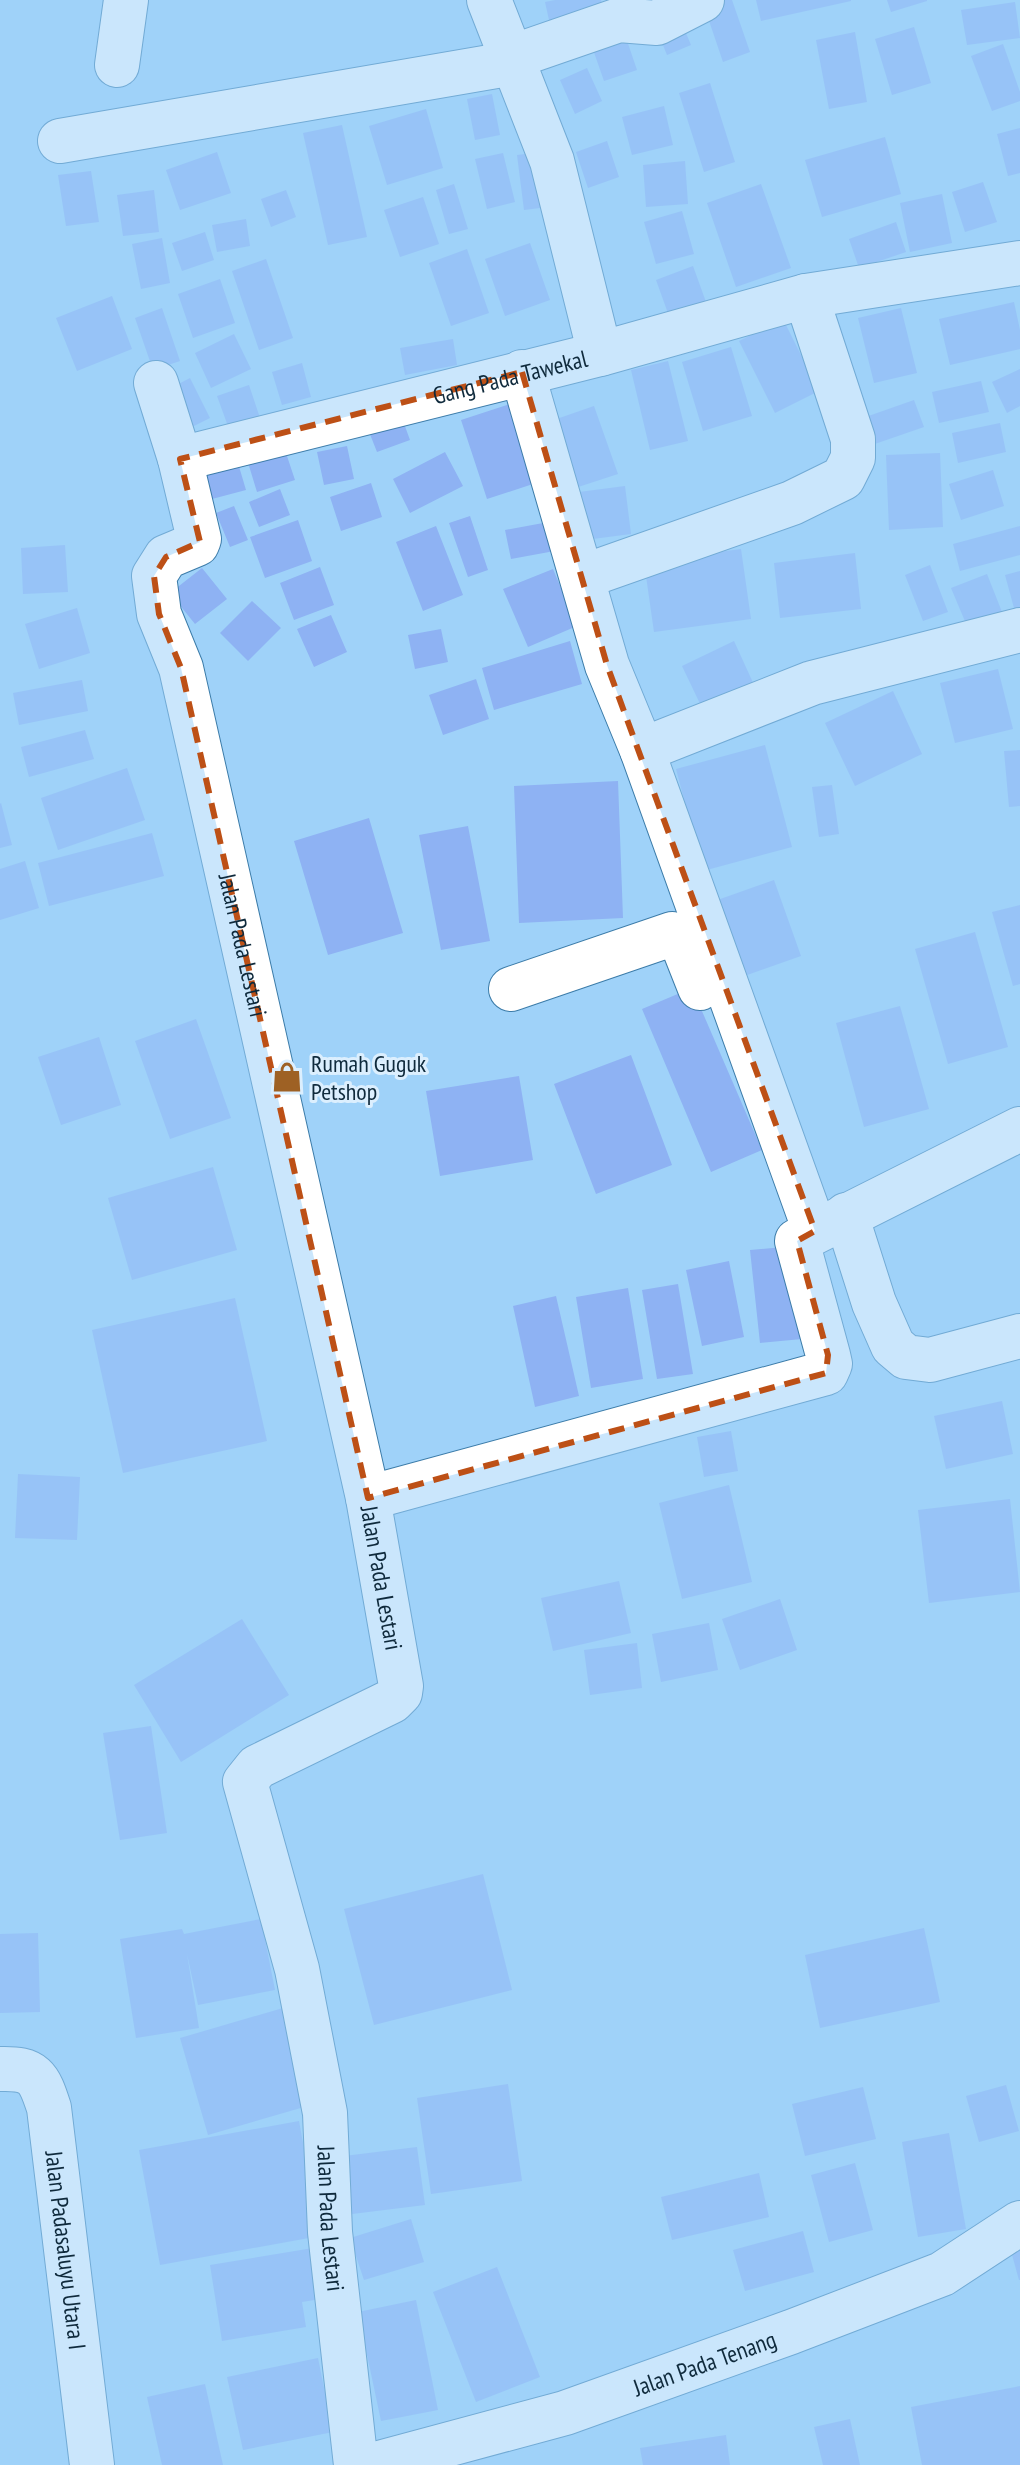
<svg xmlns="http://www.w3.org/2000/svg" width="1020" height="2465" viewBox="0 0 1020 2465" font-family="'PT Sans Narrow',sans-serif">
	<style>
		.building { fill: #8eb2f3 }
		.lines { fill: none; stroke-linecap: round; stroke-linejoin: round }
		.street-casing { stroke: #3c7ca9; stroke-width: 46 }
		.street { stroke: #fff; stroke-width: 44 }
		.marked { fill: none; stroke: #bd5016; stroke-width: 6; stroke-dasharray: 16 10; stroke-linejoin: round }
		.labels { text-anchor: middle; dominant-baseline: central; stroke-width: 6; stroke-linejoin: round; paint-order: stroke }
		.street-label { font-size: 24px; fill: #0f2a3c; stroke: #dceffe }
		.poi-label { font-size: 24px; fill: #0f2a3c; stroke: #dceffe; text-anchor: start }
	</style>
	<rect width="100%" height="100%" fill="#9fd2f9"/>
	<path class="building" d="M555,0H601L605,16L551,29L545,2Z
		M713,0H732L750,52L723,62L703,3Z
		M756,0H851V1L761,21Z
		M887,0H927V1L891,12Z
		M1015,2L1020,38L967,45L961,10Z
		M680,19L691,45L667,55L656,28Z
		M622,26L637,70L604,81L589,38Z
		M914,27L931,83L892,95L875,39Z
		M855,32L867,102L829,109L816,40Z
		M1003,44L1020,92V101L992,111L971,56Z
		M587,68L602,101L575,114L560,80Z
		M710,83L735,162L704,172L679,93Z
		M492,94L500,135L475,140L467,99Z
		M664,106L673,145L632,155L622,117Z
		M426,109L443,168L387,185L369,126Z
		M342,125L367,237L328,245L303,133Z
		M1020,128V173L1008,176L997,134Z
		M885,137L901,194L822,217L805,160Z
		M607,141L619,177L588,188L576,152Z
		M217,152L231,193L180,210L166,170Z
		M542,152L548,207L524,210L517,155Z
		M503,153L515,202L487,209L475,159Z
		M685,161L688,204L646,207L643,165Z
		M91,171L99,222L66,226L58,175Z
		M983,182L997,222L965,232L952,192Z
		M454,184L468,229L449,234L436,190Z
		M761,184L791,268L736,287L707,203Z
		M154,190L159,232L123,236L117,195Z
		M286,190L296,217L271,227L261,199Z
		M942,194L952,243L910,252L900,203Z
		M423,197L439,244L400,257L384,210Z
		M682,211L694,254L656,264L644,222Z
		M246,219L250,246L217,252L212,225Z
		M896,222L906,252L859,268L849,239Z
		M205,232L214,260L182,271L172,243Z
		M162,238L170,283L141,289L132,244Z
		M530,243L550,300L505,316L485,259Z
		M467,249L489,313L451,326L429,263Z
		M266,259L293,338L259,350L232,271Z
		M693,266L706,302L669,316L656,280Z
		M220,279L235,323L193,338L178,294Z
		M112,296L132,349L77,371L56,318Z
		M1014,302L1020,330V349L950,365L939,319Z
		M162,308L180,361L153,370L135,318Z
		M901,308L917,373L874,383L858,318Z
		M783,319L819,391L775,413L739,341Z
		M234,334L251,369L211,388L195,353Z
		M453,339L457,365L405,375L400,348Z
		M731,347L752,416L703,431L682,362Z
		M668,361L688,441L650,450L631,370Z
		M302,363L311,397L282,405L272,372Z
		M1020,369V406L1007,413L992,382Z
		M190,378L210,418L186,430L165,391Z
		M981,381L989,412L939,423L932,392Z
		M249,385L260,418L229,429L217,396Z
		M914,400L924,427L869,446L860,419Z
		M510,404L536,483L487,499L461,420Z
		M594,406L618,474L569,490L545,423Z
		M398,407L410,440L377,452L364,419Z
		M1000,423L1006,452L958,463L952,433Z
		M283,444L295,480L257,492L246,456Z
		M347,446L354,479L324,485L317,452Z
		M445,452L463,486L410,513L393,479Z
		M235,453L246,490L212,499L201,463Z
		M940,453L943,527L889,530L886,455Z
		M993,470L1004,506L961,520L949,484Z
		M371,483L382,517L341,531L330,497Z
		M625,486L631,534L585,540L579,492Z
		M280,489L290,515L259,527L249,502Z
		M234,506L248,540L230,547L216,513Z
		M470,516L488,570L468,577L449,523Z
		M298,520L312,561L265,578L250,537Z
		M554,521L560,550L511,559L505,530Z
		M436,526L463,595L423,611L396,542Z
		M1020,526V555L960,571L953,544Z
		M65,545L68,592L23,594L21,548Z
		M741,549L751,619L654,632L644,562Z
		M855,553L861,609L780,618L774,563Z
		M930,565L948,612L923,621L905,575Z
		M320,567L334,605L294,620L280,583Z
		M202,568L227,599L195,624L170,593Z
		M553,569L577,626L528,647L503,589Z
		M1020,571V618L1017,619L1005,575Z
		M987,574L1002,612L967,626L951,588Z
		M252,601L281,628L248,661L220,633Z
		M77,608L90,653L39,669L25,624Z
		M331,615L347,652L314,667L297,629Z
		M441,629L448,662L415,669L408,635Z
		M570,641L582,684L494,710L482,668Z
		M734,641L755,687L704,712L682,666Z
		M998,669L1013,729L955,743L940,683Z
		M476,679L489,719L443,735L429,695Z
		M82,680L88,711L19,725L13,693Z
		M893,691L922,754L855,786L825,723Z
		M85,730L94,759L29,777L21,747Z
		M765,745L792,847L703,871L676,769Z
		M1020,750V806L1009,807L1004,751Z
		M127,768L145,820L58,850L41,798Z
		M618,781L623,918L519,923L514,786Z
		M832,785L839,834L819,837L812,787Z
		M1,803L12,845L0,848V804Z
		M369,818L403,933L328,955L294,841Z
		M468,826L490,941L441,950L419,835Z
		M152,833L164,876L49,906L38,863Z
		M25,861L39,908L0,920V869Z
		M774,880L801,956L736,979L709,903Z
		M1020,905V984L1013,986L992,912Z
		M975,932L1008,1047L948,1064L915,949Z
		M692,988L762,1150L711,1172L642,1009Z
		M900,1006L929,1109L864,1127L836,1023Z
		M196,1019L231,1118L170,1139L135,1041Z
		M99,1037L121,1105L61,1125L38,1057Z
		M631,1055L672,1165L596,1194L554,1084Z
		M519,1076L533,1160L440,1176L426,1091Z
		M213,1167L237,1250L132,1280L108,1198Z
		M794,1246L802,1339L760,1343L750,1250Z
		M729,1261L744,1337L702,1346L686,1270Z
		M678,1284L693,1374L657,1379L642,1290Z
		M628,1288L643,1379L591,1388L576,1297Z
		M556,1296L579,1396L535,1407L513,1306Z
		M235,1298L267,1441L123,1473L92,1330Z
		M1002,1401L1013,1454L946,1469L934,1416Z
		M731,1431L738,1471L704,1477L697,1437Z
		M18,1474L80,1477L77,1540L15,1538Z
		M729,1485L752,1582L682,1599L659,1503Z
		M1010,1499L1020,1592L929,1603L918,1510Z
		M619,1581L631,1633L553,1651L541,1598Z
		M780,1599L797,1650L740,1670L722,1619Z
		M242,1619L289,1695L181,1762L134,1685Z
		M709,1623L718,1670L661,1682L652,1634Z
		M637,1643L642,1688L590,1695L584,1650Z
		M151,1726L167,1833L120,1840L103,1733Z
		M483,1874L512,1990L374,2025L344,1909Z
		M261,1919L275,1990L198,2005L187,1954L199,2028L136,2038L120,1939L182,1929L184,1934Z
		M924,1928L940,2002L820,2028L805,1955Z
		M38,1933L40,2012L0,2013V1934Z
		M283,2008L311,2105L208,2135L180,2038Z
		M508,2084L522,2181L431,2194L417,2098Z
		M1006,2085L1019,2131L979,2142L966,2096Z
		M863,2087L876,2139L805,2156L792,2104Z
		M299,2121L320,2236L160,2265L139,2150Z
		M949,2133L966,2229L918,2237L902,2142Z
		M417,2147L425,2205L336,2216L328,2158Z
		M855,2163L873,2230L829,2242L811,2175Z
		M759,2173L769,2217L672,2240L661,2197Z
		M411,2219L424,2262L364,2280L350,2238Z
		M803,2231L814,2272L745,2291L733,2250Z
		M319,2247L327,2298L302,2302L306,2327L222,2341L210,2265Z
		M1020,2248V2280H1019L1011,2251Z
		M497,2267L540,2377L476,2402L433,2292Z
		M416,2300L438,2410L381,2421L358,2312Z
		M318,2358L333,2432L243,2450L227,2377Z
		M205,2384L223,2465H162L147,2397Z
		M1020,2386V2465H922L911,2407Z
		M850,2419L860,2465H823L814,2427Z
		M726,2435L730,2465H643L640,2448Z"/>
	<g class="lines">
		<g class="street-casing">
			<g id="street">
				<path d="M489,0L552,161L600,354"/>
				<path d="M512,57L619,20L657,23L702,0"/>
				<path d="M117,65L126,0"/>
				<path d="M60,141L514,63"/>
				<path d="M522,372L607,665L642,750L815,1231"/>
				<path id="s1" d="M156,383L180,459L199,539L197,544L166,557L154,576L159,614L181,668L368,1498L401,1686L400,1693L392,1701L257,1767L245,1782L297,1969L325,2113L330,2232L356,2465"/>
				<path id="s2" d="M180,459L600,354L806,296L1020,263"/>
				<path d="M582,577L792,503L843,478L853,458V439L806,296"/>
				<path d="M642,750L812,683L1020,630"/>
				<path d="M511,989L672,934L681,940L700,988"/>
				<path d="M846,1215L874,1303L893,1346L906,1357L930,1360L1020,1336"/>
				<path d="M368,1498L826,1373L830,1364L828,1355L797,1241L1020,1129"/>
				<path id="s3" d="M0,2069C35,2068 39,2077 49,2108L92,2465"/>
				<path id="s4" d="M372,2465L565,2413L791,2332L942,2274L1020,2223"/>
			</g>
		</g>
		<use href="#street" class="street"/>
	</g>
	<path d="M0 0H1020V2465H0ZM522,372L607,665L815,1231L797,1241L828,1355L826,1373L368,1498L181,668L159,614L154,576L166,557L200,542L180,459Z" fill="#9fd2f9" fill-opacity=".55" fill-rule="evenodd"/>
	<path class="marked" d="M522,372L607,665L815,1231L797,1241L828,1355L826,1373L368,1498L181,668L159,614L154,576L166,557L200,542L180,459Z"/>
	<defs>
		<g id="shop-bare" transform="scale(2.4)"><path d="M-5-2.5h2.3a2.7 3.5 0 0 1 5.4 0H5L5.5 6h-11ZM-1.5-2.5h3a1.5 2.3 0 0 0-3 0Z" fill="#9e6124" stroke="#dceffe" stroke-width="2.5" paint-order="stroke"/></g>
	</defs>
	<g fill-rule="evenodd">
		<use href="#shop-bare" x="287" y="1077"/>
	</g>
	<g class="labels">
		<g class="street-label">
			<text stroke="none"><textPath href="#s2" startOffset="340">Gang Pada Tawekal</textPath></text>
			<text stroke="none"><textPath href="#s1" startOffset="604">Jalan Pada Lestari</textPath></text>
			<text stroke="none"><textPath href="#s1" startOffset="1252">Jalan Pada Lestari</textPath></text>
			<text stroke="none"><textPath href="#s1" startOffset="1996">Jalan Pada Lestari</textPath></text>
			<text stroke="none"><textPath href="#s3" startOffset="214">Jalan Padasaluyu Utara I</textPath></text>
			<text stroke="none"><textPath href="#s4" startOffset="348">Jalan Pada Tenang</textPath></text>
		</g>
		<g class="poi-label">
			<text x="311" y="1063">Rumah Guguk<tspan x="311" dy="28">Petshop</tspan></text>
		</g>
	</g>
</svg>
